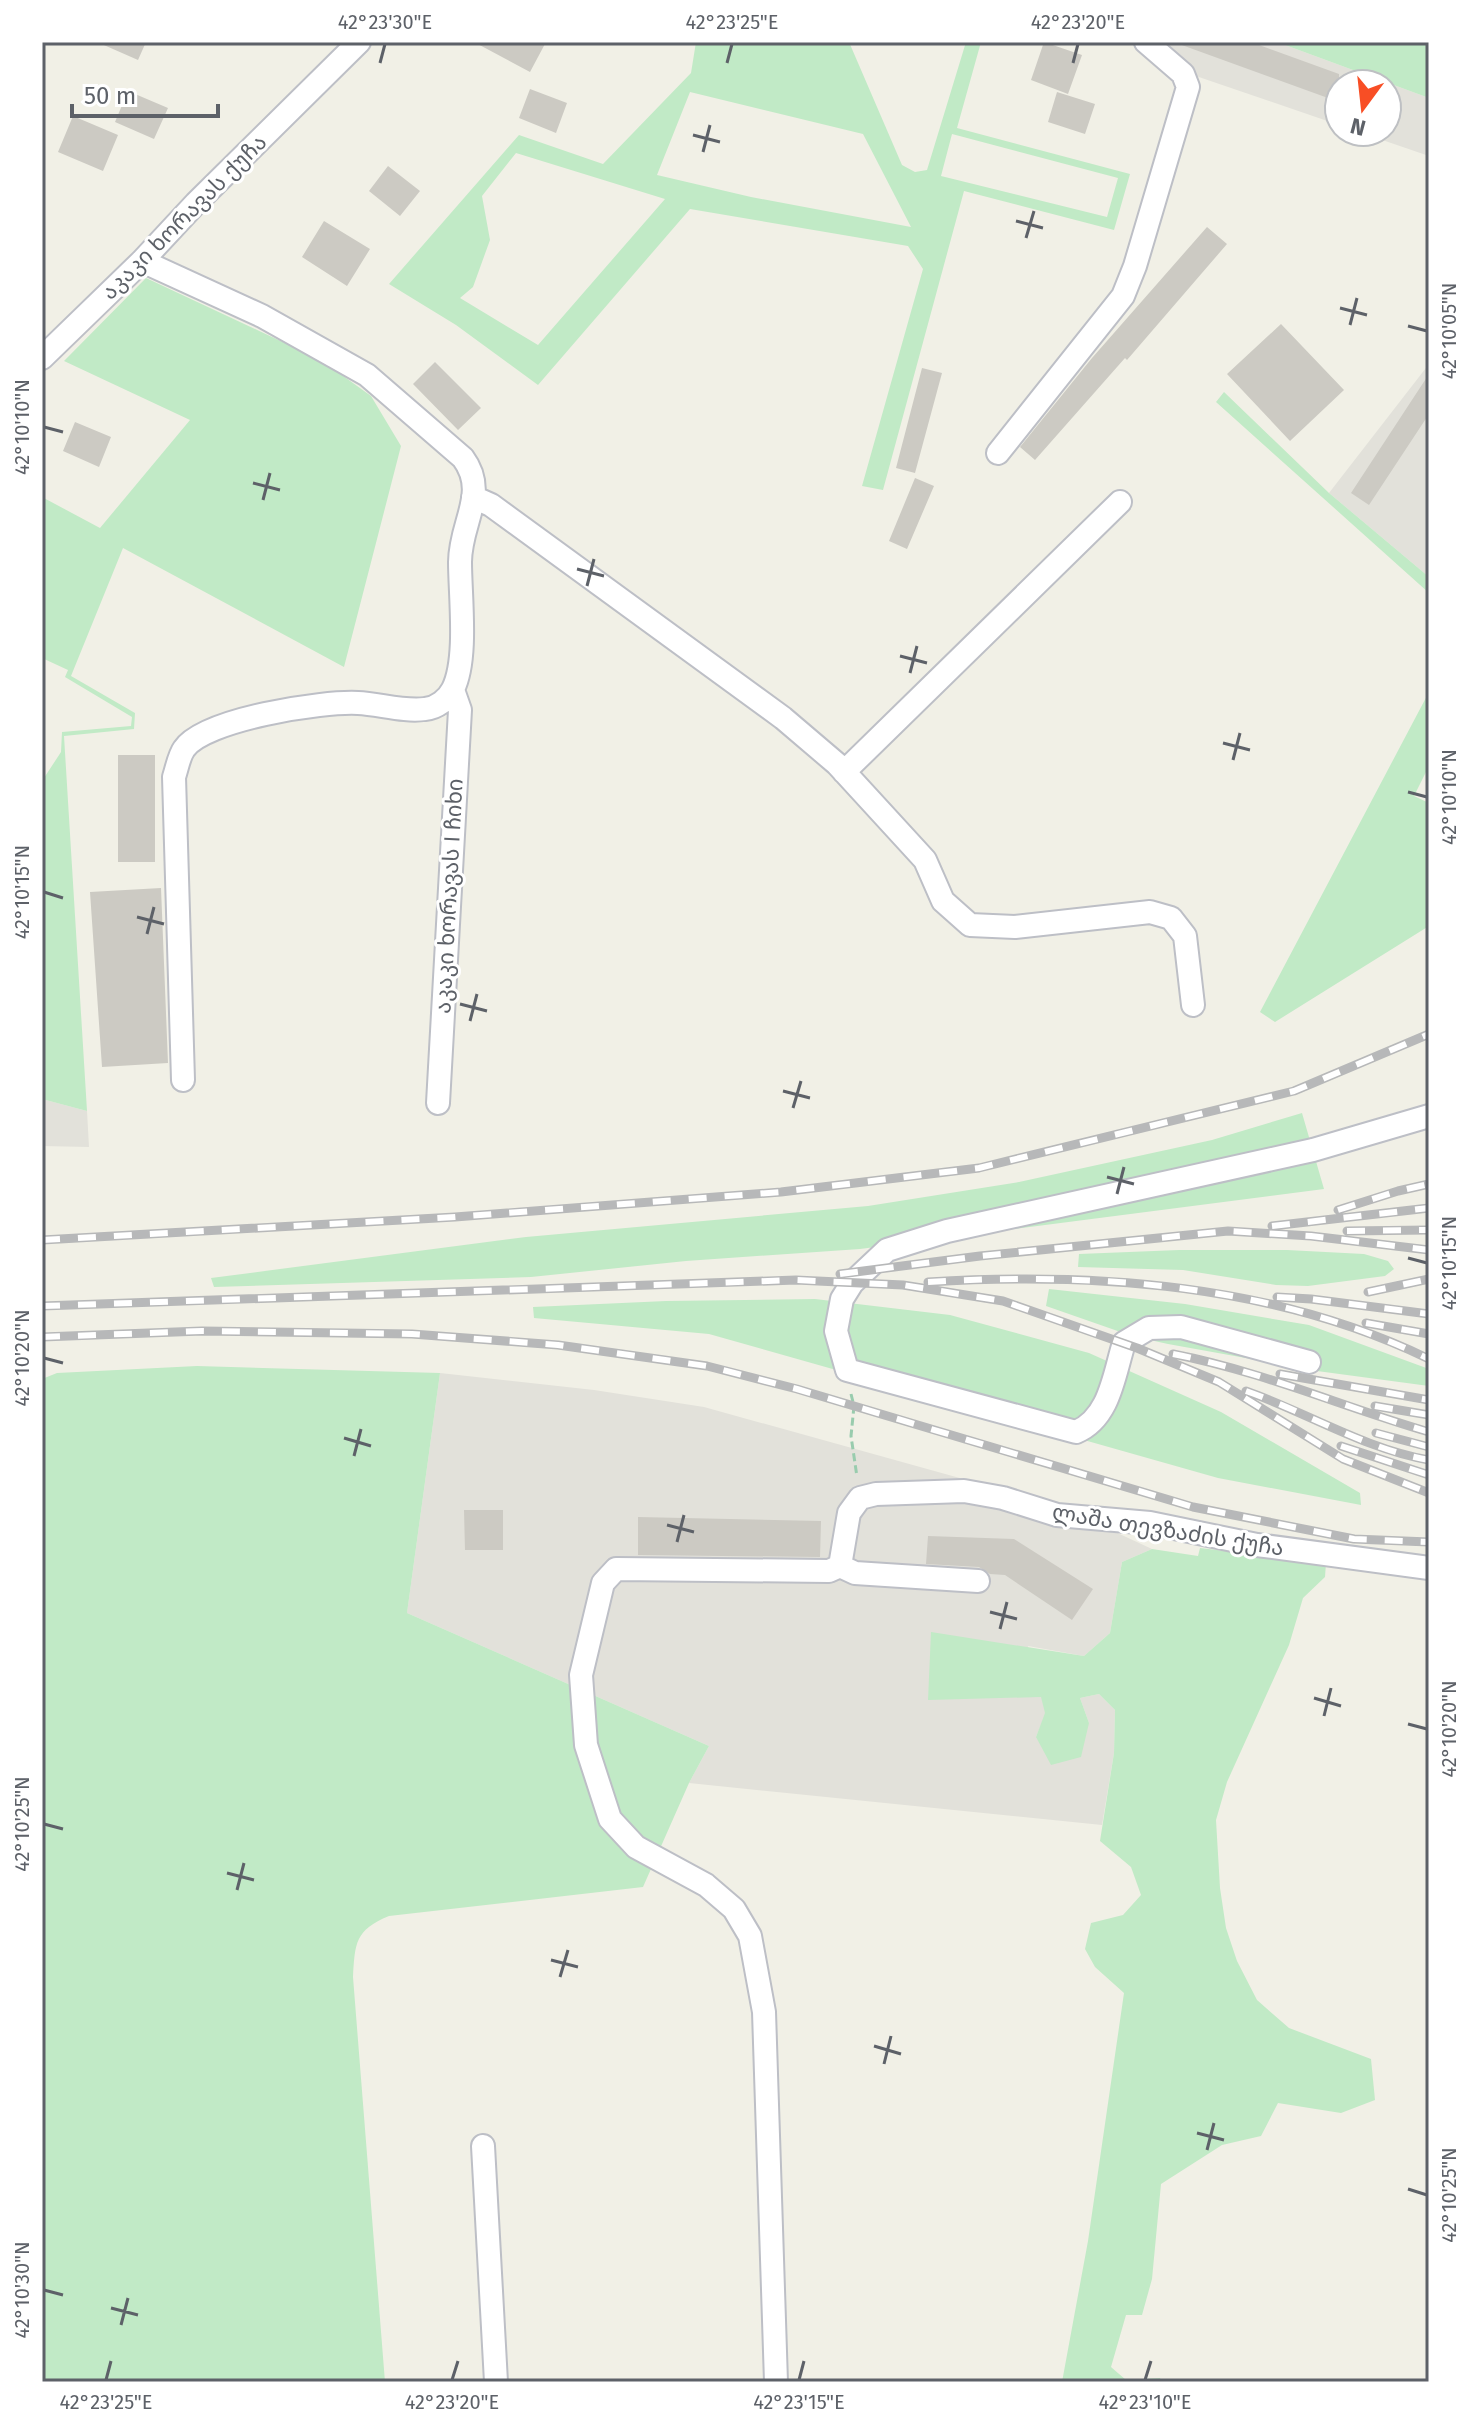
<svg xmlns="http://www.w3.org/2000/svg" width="1471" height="2424" viewBox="0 0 1471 2424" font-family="'Fira Sans','Noto Sans Georgian',sans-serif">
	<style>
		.industrial { fill: #e2e1da }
		.green { fill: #c1eac6; fill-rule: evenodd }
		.building { fill: #cccac3 }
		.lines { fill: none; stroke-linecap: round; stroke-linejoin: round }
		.minor-casing { stroke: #bdbfc6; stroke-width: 26 }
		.path { stroke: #99ccae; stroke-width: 3; stroke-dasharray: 8 4; stroke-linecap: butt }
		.minor { stroke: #fff; stroke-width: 22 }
		.rail-casing { stroke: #b7b8b9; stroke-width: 9 }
		.rail { stroke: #fff; stroke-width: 6; stroke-dasharray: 18; stroke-linecap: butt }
		.ticks { fill: none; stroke: #5d6168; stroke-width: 3 }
		.labels { text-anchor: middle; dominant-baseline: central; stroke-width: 6; stroke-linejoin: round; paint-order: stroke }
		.street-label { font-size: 22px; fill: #5d6168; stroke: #fff }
		.neatline { fill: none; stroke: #5d6168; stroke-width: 3 }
		.ticks-label { font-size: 20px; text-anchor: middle; fill: #5d6168 }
	</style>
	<rect width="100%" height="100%" fill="#f1f0e6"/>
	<path class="industrial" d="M1157,42H1277L1429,98V156L1359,132H1387V84H1339V125L1193,75Z
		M1429,364V577L1329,493Z
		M42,1099L87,1111L89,1147L42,1146Z
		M440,1373L594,1390L704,1407L1057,1505L1152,1549L1122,1562L1110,1633L1084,1656L1028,1646L1046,1713L1036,1737L1089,1723L1080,1698L1099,1694L1115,1710L1114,1753L1102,1825L689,1783L709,1746L407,1613Z"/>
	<path class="green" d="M696,42H849L902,165L915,172L927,170L966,42H981L957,128L1130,174L1114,230L964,191L883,490L862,486L923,269L908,246L690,209L538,385L456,325L389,284L519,135L603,164L691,73ZM690,92L863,134L911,227L751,197L657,175ZM952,134L1118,178L1107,217L941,176ZM516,153L665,199L538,345L460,298L473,287L490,240L482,196Z
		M1277,42H1428L1429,98Z
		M146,278L321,360L371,396L401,446L344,667L123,548L71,676L135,713L134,729L64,736L87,1111L42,1099V781L61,752L62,732L131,726L132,717L65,677L68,670L42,658V497L100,528L190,420L64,361Z
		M1224,392L1329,493L1429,577V593L1216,402Z
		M1429,692V766L1414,796L1429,803V926L1275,1022L1260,1012Z
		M1302,1113L1324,1189L860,1249L686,1261L531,1277L214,1287L211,1278L526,1237L868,1206L1019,1182L1212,1140Z
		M1179,1250H1287L1364,1254L1388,1261L1394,1269L1385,1276L1308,1286L1276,1285L1183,1270L1078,1267L1079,1254Z
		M1049,1289L1185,1304L1309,1325L1429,1369V1386L1317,1371L1168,1344L1132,1336L1046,1306Z
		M815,1299L950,1315L1089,1353L1221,1412L1360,1493L1361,1505L1218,1478L709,1334L534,1318L533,1307L666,1301Z
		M197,1366L440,1373L407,1613L709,1746L689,1783L643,1887L389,1916C355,1930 355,1943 353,1977L385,2382H42V1379L57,1373Z
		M1200,1548L1326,1563L1325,1577L1303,1598L1289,1645L1227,1782L1216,1820L1220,1888L1226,1928L1237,1961L1257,2000L1289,2028L1371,2059L1375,2100L1341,2113L1278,2103L1261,2136L1222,2145L1161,2184L1152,2279L1142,2315H1126L1111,2367L1126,2380L1160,2378L1162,2382H1062L1088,2241L1124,1993L1095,1967L1085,1949L1091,1923L1123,1915L1141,1895L1131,1867L1100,1841L1114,1753L1115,1710L1099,1694L1080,1698L1089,1723L1081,1757L1051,1765L1036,1737L1045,1713L1041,1697L928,1700L931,1632L1084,1656L1110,1633L1122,1562L1152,1549L1198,1556Z"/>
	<path class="building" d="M97,42H146L138,60Z
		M474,42H546L530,72Z
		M1044,42L1082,55L1068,94L1031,80Z
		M1179,42H1251L1339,74V102L1179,44Z
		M530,89L567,103L556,133L519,118Z
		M128,91L168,108L154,139L115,122Z
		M1057,92L1095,104L1085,134L1048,122Z
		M73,116L118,135L103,171L58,152Z
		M388,166L420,191L400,216L369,191Z
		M324,221L370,249L347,286L302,257Z
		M1207,227L1227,244L1127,360L1125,358L1035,460L1020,447L1092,358Z
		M1281,324L1344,390L1290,441L1227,374Z
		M435,362L481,408L458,430L413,384Z
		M922,368L942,373L915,473L896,468Z
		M1429,374V414L1369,505L1351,493Z
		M75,422L111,437L99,467L63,451Z
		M915,478L934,486L907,549L889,541Z
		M118,755H155V862H118Z
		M161,888L168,1063L102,1067L90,892Z
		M464,1510H503V1550H465Z
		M638,1517L821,1521L820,1557L638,1555Z
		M928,1536L1014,1539L1093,1589L1072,1620L1005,1575L990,1574L979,1567L926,1564Z"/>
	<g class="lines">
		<g class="minor-casing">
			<path id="minor" d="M142,261L262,316L367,375L463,458C489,493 460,522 460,562C460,596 468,659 453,689C448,699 437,708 425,709C404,712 379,704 358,703C323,701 204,719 184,749C179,756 177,768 174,777L183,1080
				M42,358L142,261L196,203L359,42
				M998,453L1123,296L1135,266L1188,87L1183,74L1146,42
				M473,497L491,505L783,718L837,764L925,860L943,901L970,925L1015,927L1150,912L1171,918L1185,936L1193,1005
				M844,772L1120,502
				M438,1103L460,710L453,690
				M1309,1362L1181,1327L1149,1328L1124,1343C1114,1374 1110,1418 1076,1432L847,1370L836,1331L842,1299L852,1283L887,1250L947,1231L1313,1150L1429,1116
				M840,1566L855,1573L978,1581
				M483,2146L496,2382
				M776,2382L764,2012L750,1936L734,1909L706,1885L636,1847L610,1819L586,1745L581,1675L603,1583L616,1569L829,1571L840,1566L849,1513L860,1498L876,1494L964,1491L1003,1498L1057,1515L1150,1523L1257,1545L1429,1568"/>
		</g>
		<path class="path" d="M851,1394L854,1406L851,1436L857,1477"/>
		<use href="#minor" class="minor"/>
		<g class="rail-casing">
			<path id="rail" d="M1338,1210L1398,1191L1429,1184
				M1272,1226L1429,1208
				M1347,1231L1429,1230
				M42,1240L455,1217L781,1192L979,1168L1294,1091L1429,1034
				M840,1274L980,1256L1228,1231L1311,1236L1429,1250
				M928,1282C1098,1272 1274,1284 1429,1359
				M1368,1292L1429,1279
				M1277,1297L1311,1299L1429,1314
				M42,1306L796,1280L903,1285L1003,1301L1137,1348L1219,1382L1343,1459L1429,1493
				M1366,1323L1429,1334
				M42,1337L202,1331L412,1334L558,1345L707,1366L797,1389L1193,1507L1354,1539L1429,1542
				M1173,1354C1261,1371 1343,1407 1429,1432
				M1280,1374L1429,1400
				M1246,1391C1306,1412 1365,1449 1429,1460
				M1375,1406L1429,1415
				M1376,1433L1429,1447
				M1341,1446L1429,1475"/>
		</g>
		<use href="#rail" class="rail"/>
	</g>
	<path class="ticks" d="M380,63L385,44M727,63L732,44M1073,63L1078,44M693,135L720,142M703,152L710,125M1016,221L1043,228M1026,238L1034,211M1340,308L1367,315M1350,325L1357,298M1408,326L1427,331M44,427L63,432M253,483L280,490M263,500L270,473M577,569L604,576M587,586L594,559M900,656L927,663M910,673L917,646M1223,743L1250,750M1233,760L1240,733M1408,792L1427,797M44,892L63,898M137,917L164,924M147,934L154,907M460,1004L487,1011M470,1021L477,994M783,1091L810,1098M793,1108L801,1081M1107,1177L1134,1184M1117,1194L1124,1167M1408,1258L1427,1263M44,1358L63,1363M344,1438L371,1446M354,1456L361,1429M667,1525L694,1532M677,1542L684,1515M990,1612L1017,1619M1000,1629L1007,1602M1314,1698L1341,1706M1324,1716L1331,1688M1408,1724L1427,1729M44,1824L63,1829M227,1873L254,1880M237,1890L244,1863M551,1960L578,1967M560,1977L568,1950M874,2046L901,2054M884,2064L891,2036M1197,2133L1224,2140M1207,2150L1214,2123M1408,2189L1427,2195M44,2290L63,2295M111,2308L138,2315M121,2325L128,2298M106,2380L111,2361M452,2380L458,2361M799,2380L804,2361M1145,2380L1151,2361"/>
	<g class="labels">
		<g class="street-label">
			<text transform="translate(184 217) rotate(-45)">აკაკი ხორავას ქუჩა</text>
			<text transform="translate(449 896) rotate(-87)">აკაკი ხორავას I ჩიხი</text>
			<text transform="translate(1168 1530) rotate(9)">ლაშა თევზაძის ქუჩა</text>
		</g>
	</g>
	<rect width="1471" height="2424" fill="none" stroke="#ffffff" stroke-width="88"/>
	<g transform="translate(1363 108) rotate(195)"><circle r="38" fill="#ffffff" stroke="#bec0c3" stroke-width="2"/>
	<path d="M0-6L14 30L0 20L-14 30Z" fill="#f84e25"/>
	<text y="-12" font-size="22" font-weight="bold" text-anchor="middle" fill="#5d6168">N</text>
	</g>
	<path d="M72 104v12h146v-12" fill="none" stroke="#5d6168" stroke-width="4"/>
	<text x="84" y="104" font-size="24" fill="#5d6168" stroke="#ffffff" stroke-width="6" paint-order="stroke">50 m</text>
	<rect x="44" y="44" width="1383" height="2336" class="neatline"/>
	<g class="ticks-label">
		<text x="385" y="29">42°23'30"E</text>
		<text x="732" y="29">42°23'25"E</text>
		<text x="1078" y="29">42°23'20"E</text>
		<text transform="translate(1449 331) rotate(-90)" y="7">42°10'05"N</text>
		<text transform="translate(22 427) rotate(-90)" y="7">42°10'10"N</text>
		<text transform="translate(1449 797) rotate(-90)" y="7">42°10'10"N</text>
		<text transform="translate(22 892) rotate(-90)" y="7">42°10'15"N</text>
		<text transform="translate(1449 1263) rotate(-90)" y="7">42°10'15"N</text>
		<text transform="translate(22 1358) rotate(-90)" y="7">42°10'20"N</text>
		<text transform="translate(1449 1729) rotate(-90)" y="7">42°10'20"N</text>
		<text transform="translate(22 1824) rotate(-90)" y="7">42°10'25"N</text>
		<text transform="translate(1449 2195) rotate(-90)" y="7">42°10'25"N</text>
		<text transform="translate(22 2290) rotate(-90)" y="7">42°10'30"N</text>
		<text x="106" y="2409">42°23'25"E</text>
		<text x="452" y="2409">42°23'20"E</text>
		<text x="799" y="2409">42°23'15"E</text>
		<text x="1145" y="2409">42°23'10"E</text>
	</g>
</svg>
